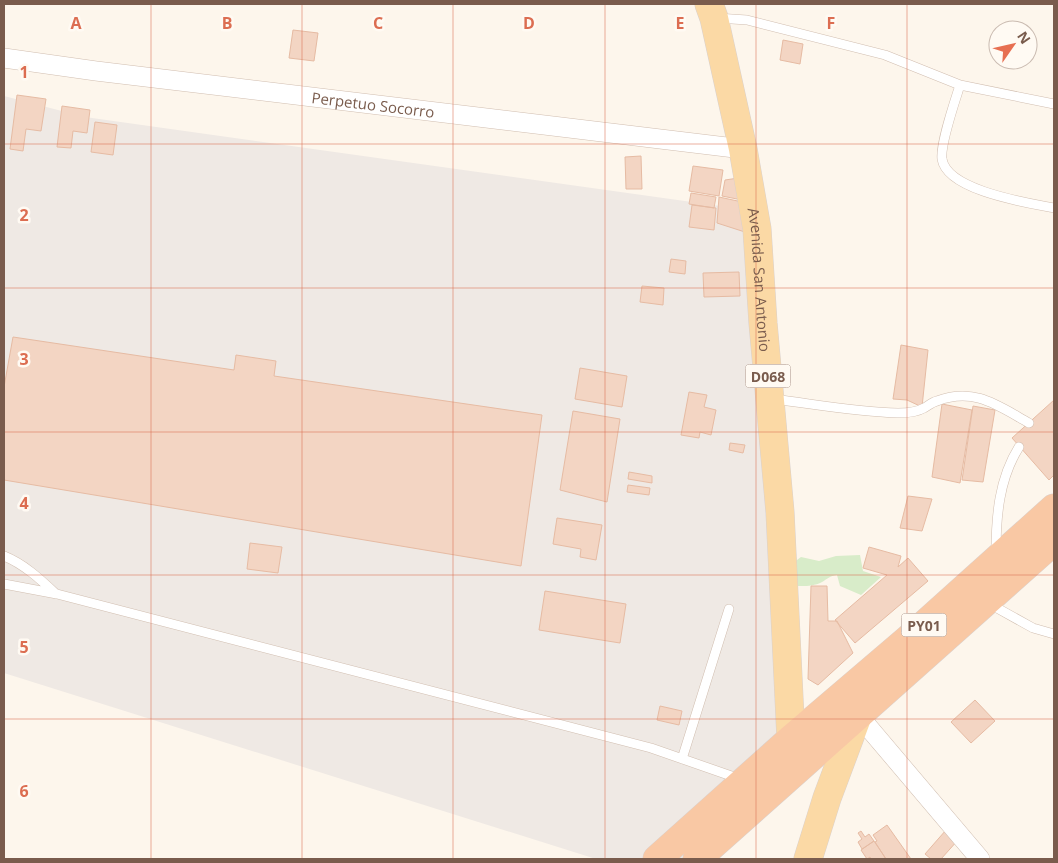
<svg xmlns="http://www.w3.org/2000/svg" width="1058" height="863" viewBox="0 0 1058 863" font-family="'Open Sans',sans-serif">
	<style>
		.industrial { fill: #efe9e4 }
		.green { fill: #d8ecc9 }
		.building { fill: #f3d5c3; stroke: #e6bba3 }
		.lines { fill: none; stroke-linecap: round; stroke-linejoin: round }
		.service-casing { stroke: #d1beb0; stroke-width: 10 }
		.minor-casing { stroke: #d1beb0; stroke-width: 20 }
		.primary-casing { stroke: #dad1cd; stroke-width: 29 }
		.trunk-casing { stroke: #dad1cd; stroke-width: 29 }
		.service { stroke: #fff; stroke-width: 9 }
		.minor { stroke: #fff; stroke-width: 19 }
		.primary { stroke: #fbd9a5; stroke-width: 28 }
		.trunk { stroke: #f9c8a4; stroke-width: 28 }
		.grid { fill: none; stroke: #dc6d51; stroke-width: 1; stroke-opacity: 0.55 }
		.labels { text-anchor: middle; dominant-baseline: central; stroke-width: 5; stroke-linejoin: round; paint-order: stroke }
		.shield { fill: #fffaf3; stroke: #a28b7f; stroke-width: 1 }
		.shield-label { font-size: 14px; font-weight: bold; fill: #7a5c4d }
		.street-label { font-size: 15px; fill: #7a5c4d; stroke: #fffaf3 }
		.grid-label { font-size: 16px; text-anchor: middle; font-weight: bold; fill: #dc6d51; stroke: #fffaf3; stroke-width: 5; stroke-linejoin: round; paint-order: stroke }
	</style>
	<rect width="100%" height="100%" fill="#fdf6ec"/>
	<path class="industrial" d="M4,96L85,117L749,210L788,789L699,859H596L4,673Z"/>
	<path class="green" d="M860,555L863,571L881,577L861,595L840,586L837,575C830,576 827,579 822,582C813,587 802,586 793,586V563L801,557L819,561L836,556Z"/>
	<path class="building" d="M293,30L318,33L314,61L289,58Z
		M783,40L803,44L800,64L780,60Z
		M17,95L46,99L41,131L26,129L23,151L10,149Z
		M62,106L90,110L87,133L73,131L71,148L57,147Z
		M95,122L117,125L113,155L91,152Z
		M641,156L642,189H626L625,157Z
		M693,166L723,170L719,196L689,191Z
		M745,177L747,201L722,196L725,180Z
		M691,193L716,197L714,208L689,204Z
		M719,197L747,203L748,233L717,223Z
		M692,205L716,208L714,230L689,227Z
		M671,259L686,261L685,274L669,272Z
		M739,272L740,296L704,297L703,273Z
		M642,286L664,288L663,305L640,302Z
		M13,337L234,370L236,355L276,361L274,376L542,415L521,566L4,480V387Z
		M901,345L928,350L922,407L907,400L893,399Z
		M580,368L627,376L622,407L575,399Z
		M689,392L707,395L704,407L716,410L711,435L700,432L699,438L681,435Z
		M1054,400V475L1049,480L1012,438Z
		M942,404L972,410L960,483L932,477Z
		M973,406L995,410L983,482L962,480Z
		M573,411L620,419L607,502L560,490Z
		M730,443L745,445L743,453L729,450Z
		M629,472L652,476V483L628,479Z
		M628,485L650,488L649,495L627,492Z
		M908,496L932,499L922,531L900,528Z
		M557,518L602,525L596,560L580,557L581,549L553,544Z
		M250,543L282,547L278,573L247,569Z
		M869,547L901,556L898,567L908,558L928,581L855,643L835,620L887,575L863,568Z
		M811,586H827L828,621H837L853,653L818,685L808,679Z
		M545,591L626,604L620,643L539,630Z
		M975,700L995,721L971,743L951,722Z
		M660,706L682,711L679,725L657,720Z
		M887,825L911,859H886L875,842L877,841L873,835Z
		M946,830L958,840L941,859H931L925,854Z
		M861,831L865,837L869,834L874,841L862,849L858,842L862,839L858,833Z
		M874,841L886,859H871L870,857L867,859L861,850Z"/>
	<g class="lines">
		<g class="service-casing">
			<path id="service" d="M717,18L747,20L885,55L960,85L1054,104
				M960,85C955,101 940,144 942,159C947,191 1029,203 1054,208
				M773,399C814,404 856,412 898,413C906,413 917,412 924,408C928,406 932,402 937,401C974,387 997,405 1029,423
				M996,553C996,516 999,479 1019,447
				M4,556C24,564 40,579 56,594
				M4,584L57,594L651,748L740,779
				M988,603L1033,628L1054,634
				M682,759L729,609"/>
		</g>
		<g class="minor-casing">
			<g id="minor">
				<path id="s1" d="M4,58L96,71L743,149"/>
				<path d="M858,715L980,859"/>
			</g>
		</g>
		<g class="primary-casing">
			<g id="primary">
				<path id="s2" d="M709,4L714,18L743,149L757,229L763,323L780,512L791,739"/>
				<path d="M808,859L827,798L858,715"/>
			</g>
		</g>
		<g class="trunk-casing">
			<path id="trunk" d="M657,859L791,739L907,640L1054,508
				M697,859L1054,541"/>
		</g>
		<use href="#service" class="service"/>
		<use href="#minor" class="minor"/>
		<use href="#primary" class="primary"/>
		<use href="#trunk" class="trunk"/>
	</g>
	<path class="grid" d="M151,4V859M302,4V859M453,4V859M605,4V859M756,4V859M907,4V859M4,144H1054M4,288H1054M4,432H1054M4,575H1054M4,719H1054"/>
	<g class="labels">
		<g class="shield">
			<rect x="745.5" y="364.5" width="45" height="23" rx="4"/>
			<rect x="901.5" y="613.5" width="45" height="23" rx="4"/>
		</g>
		<g class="shield-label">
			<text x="768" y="376">D068</text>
			<text x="924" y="625">PY01</text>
		</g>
		<g class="street-label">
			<text stroke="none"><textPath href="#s1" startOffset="372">Perpetuo Socorro</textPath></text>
			<text stroke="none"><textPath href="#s2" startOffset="281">Avenida San Antonio</textPath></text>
		</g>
	</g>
	<g class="grid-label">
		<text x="76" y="29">A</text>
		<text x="227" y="29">B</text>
		<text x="378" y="29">C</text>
		<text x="529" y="29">D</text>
		<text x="680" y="29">E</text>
		<text x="831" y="29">F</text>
		<text x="24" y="78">1</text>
		<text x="24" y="221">2</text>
		<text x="24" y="365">3</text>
		<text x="24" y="509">4</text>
		<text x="24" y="653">5</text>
		<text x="24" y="797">6</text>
	</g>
	<rect width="1058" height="863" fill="none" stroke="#7a5c4d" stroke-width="10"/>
	<g transform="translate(1013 45) rotate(56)"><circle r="24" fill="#fffaf3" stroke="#cabbb1"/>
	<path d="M0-4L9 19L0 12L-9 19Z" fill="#e76f51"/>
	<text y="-8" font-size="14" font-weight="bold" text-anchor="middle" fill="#7a5c4d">N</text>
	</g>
</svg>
